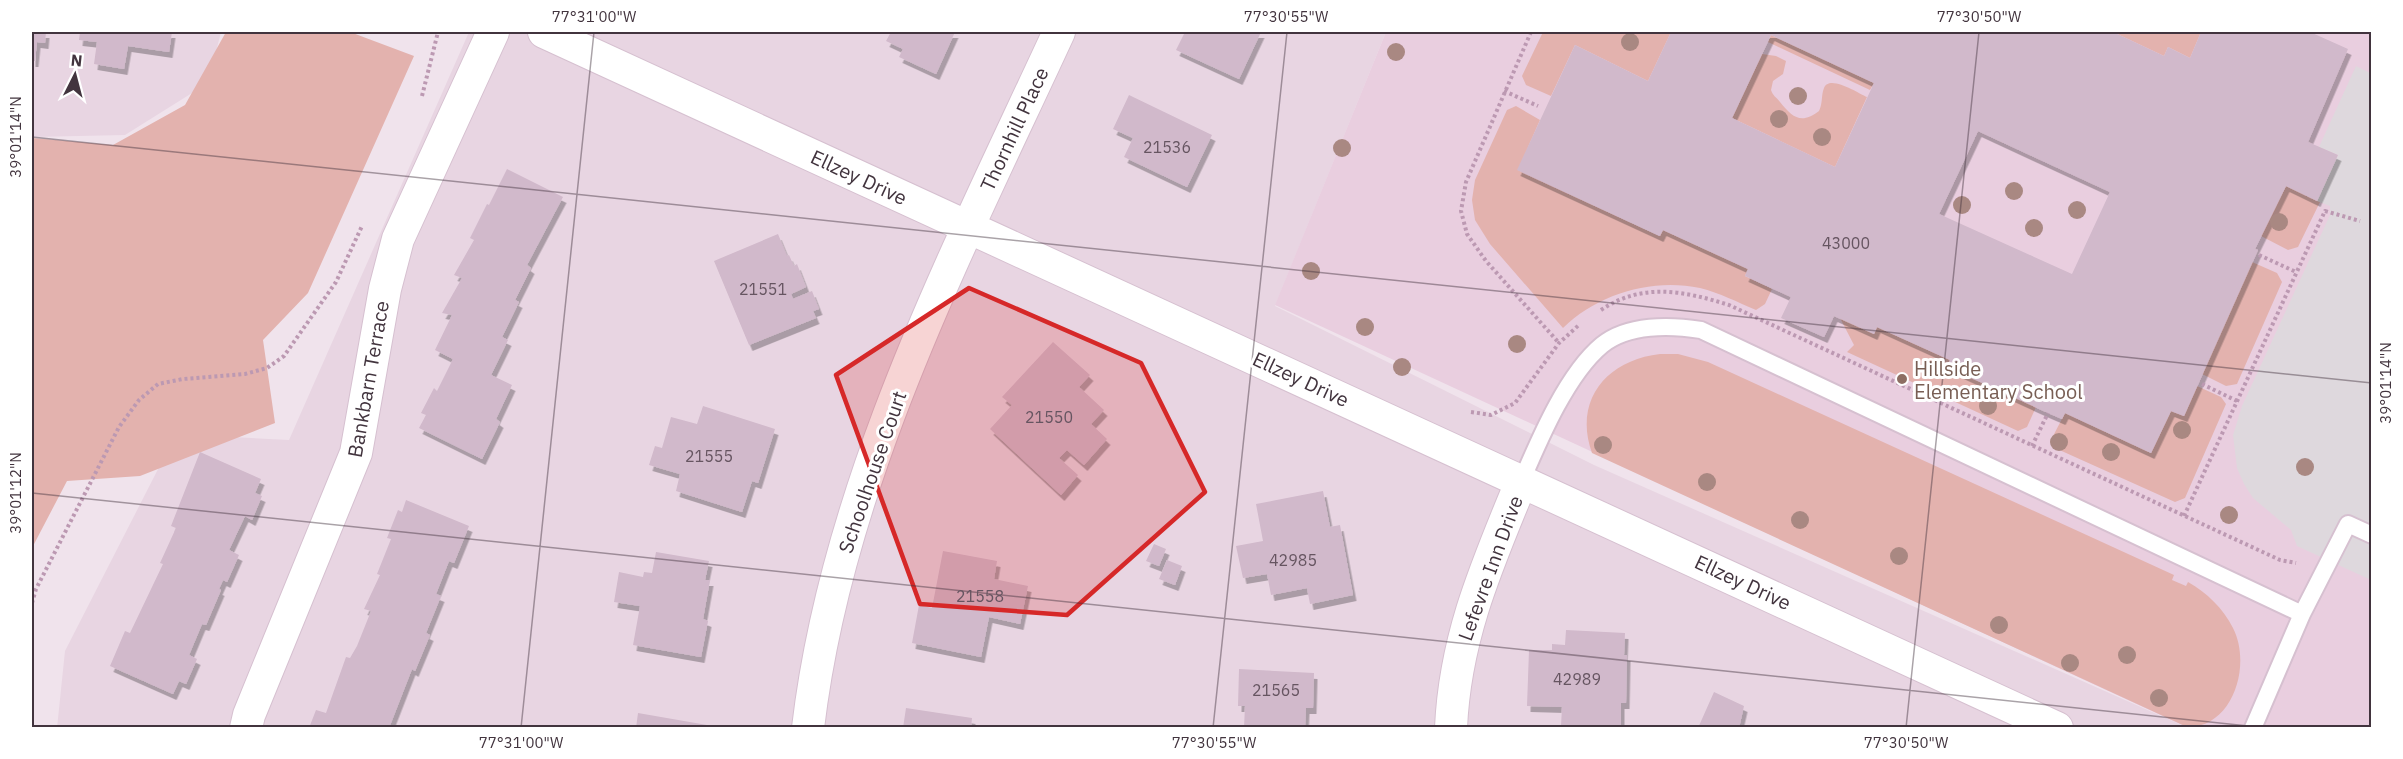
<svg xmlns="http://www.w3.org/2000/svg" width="2403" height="759" viewBox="0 0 2403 759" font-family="'IBM Plex Sans',sans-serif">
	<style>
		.residential { fill: #e8d5e2 }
		.education { fill: #e9cedf }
		.green { fill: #e3b2ae }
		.parking { fill: #ded8dd }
		.building { fill: #d1b9cb; fill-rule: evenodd; filter: url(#shadow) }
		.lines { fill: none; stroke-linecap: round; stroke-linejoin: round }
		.service-casing { stroke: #d6c0d0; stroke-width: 20 }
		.minor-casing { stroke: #d6c0d0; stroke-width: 34 }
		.path { stroke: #bc99b2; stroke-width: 4; stroke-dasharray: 3 3; stroke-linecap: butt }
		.service { stroke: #fff; stroke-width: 16 }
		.minor { stroke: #fff; stroke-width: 32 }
		.tree { fill: #a98882 }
		.marked { fill: #d62828; fill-opacity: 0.2; stroke: #d62828; stroke-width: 4.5; stroke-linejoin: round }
		.ticks { fill: none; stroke: #42343e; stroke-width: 1.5; stroke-opacity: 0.45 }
		.education-dot { fill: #8d6e63; stroke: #fff; stroke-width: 2 }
		.labels { text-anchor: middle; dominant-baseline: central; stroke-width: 6; stroke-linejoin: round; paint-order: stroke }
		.number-label { font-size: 16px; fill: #665561 }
		.street-label { font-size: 20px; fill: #42343e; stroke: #fff }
		.education-label { font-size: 20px; fill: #785e54; stroke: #fff; text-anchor: start }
		.neatline { fill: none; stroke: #42343e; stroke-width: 2 }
		.ticks-label { font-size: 15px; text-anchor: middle; fill: #42343e }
	</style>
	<defs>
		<filter id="shadow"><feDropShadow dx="3.5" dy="6" stdDeviation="0" flood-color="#0004"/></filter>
	</defs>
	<rect width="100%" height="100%" fill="#f0e3ec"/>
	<path class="residential" d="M32,32H221L208,83L125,135L32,137Z
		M469,32H1386L1275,306L1594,465L2186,727L57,728L65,651L176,434L289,440Z"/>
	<path class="education" d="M1386,32H2371V727H2186L1275,305Z"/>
	<path class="green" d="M226,32H350L414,56L308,293L263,340L275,423L140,476L67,481L32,548V138L113,145L185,105Z
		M1543,32H1671L1648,81L1575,45L1551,96L1526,85L1522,76Z
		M2113,32H2201L2190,58L2168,47L2164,56Z
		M1771,35L1874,83L1870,90L1768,42Z
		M1762,54L1776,56L1786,61L1783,74L1773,81L1771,90C1773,96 1776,97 1780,102C1792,117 1801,125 1819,111C1823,103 1821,95 1824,88C1829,74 1858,93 1867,97L1835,167L1732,118Z
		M1516,106L1540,120L1518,170L1659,236L1663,230L1748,269L1745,276L1772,289L1765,304L1756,310C1737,302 1720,293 1700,288C1651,278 1598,294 1563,328L1490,244L1475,220L1472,200L1475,180L1507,110Z
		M2286,186L2320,202L2298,247L2288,250L2261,236Z
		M2252,262L2277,273L2282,282L2237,384L2226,386L2202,374Z
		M1840,318L1874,334L1877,327L1950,360L1947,367L2036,407L2027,427L2018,431L1847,352L1854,345Z
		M1660,354H1678L1708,362L2174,575L2172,580L2186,586L2188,582C2207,593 2223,608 2233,628C2252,665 2233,728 2187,727L1592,453C1573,400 1607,360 1660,354Z
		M2197,386L2221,397L2226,404L2185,498L2175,502L2055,448L2051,440L2065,413L2151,453L2171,411L2184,416Z"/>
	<path class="parking" d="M2356,66L2372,74L2371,580L2297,546L2291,530L2253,498L2244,484L2237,468L2233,435L2242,406L2330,215V206L2317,201L2338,155L2319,147Z"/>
	<path class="building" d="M32,32H46L45,43L37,42L35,61H32Z
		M80,32H172L169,52L128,46L124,69L94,64L97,42L79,40Z
		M891,32H955L936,74L899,57L903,49L886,41Z
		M1185,32H1261L1239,79L1176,50Z
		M1671,32H2113L2164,56L2168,47L2190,58L2201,32H2310L2348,49L2308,142L2338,155L2317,201L2286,186L2255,249L2258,250L2184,416L2171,411L2151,453L2065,413L2062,419L2048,413L1947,367L1950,360L1877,327L1874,334L1834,316L1824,337L1781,318L1791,297L1745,276L1748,269L1663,230L1660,236L1517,170L1575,45L1648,81ZM1771,35L1874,83L1835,167L1732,118ZM1978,131L2110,192L2072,274L1939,214Z
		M1129,95L1212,135L1187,187L1124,157L1133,138L1113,129Z
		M507,169L563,197L527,265L531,268L515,300L519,302L502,337L508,340L491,375L512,385L496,419L500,422L482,459L419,428L426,415L421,413L434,388L437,391L453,359L435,350L452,315L442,313L462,278L454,275L474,240L470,238L487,204L489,205Z
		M778,234L787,256L789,255L794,266L797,264L806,287L791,294L793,299L812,291L819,309L813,311L816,318L749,345L714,261Z
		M1053,342L1090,375L1079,387L1104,410L1091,424L1107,439L1084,465L1067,450L1059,458L1078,475L1061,495L990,429L1012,405L1002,397Z
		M703,406L775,429L758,483L752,481L742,512L676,491L680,474L649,465L655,446L662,448L671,417L697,424Z
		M200,452L261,479L255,493L262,496L252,520L245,516L229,550L239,555L227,582L223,580L219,589L221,590L206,625L202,624L189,655L197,659L186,684L179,681L173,694L110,666L125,631L130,633L163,564L160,563L176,528L171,526Z
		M1323,491L1330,527L1340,525L1353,595L1310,604L1307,588L1271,595L1267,574L1243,578L1236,546L1263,541L1256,504Z
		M406,500L469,526L454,563L449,561L436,594L441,596L426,633L430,635L415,671L412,669L389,728H309L316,710L326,713L346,657L350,658L357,646L371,611L364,609L380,575L377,574L391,539L387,538L398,510L402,512Z
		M1154,544L1166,549L1159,566L1146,561Z
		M943,551L997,561L994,579L1028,586L1020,624L989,617L981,657L912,643L919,605L932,608Z
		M656,552L709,561L705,580H710L703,619L708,621L701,657L633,645L640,606L614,602L619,572L643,577L644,572L652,573Z
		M1167,560L1182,566L1175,585L1159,579Z
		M1566,630L1625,633L1624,655H1627L1626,703H1621V728L1561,726L1562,707L1527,706L1529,650H1552V644L1565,645Z
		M1239,669L1314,673L1313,708H1306L1305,728H1244L1245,706H1238Z
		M1714,692L1744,706L1739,728H1698Z
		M906,708L972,718L971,728H903Z
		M638,713L707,725V728H636Z"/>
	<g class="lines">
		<g class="service-casing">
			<path id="service" d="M1522,480C1540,438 1567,374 1602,345C1628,324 1670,325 1701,330L2302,614
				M2253,728L2302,614L2348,524L2372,535"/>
		</g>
		<g class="minor-casing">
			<path id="minor" d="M544,32L2057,728
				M246,728L249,715L356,453L385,289L398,239L493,32
				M808,728C837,482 957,253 1059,32
				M1451,728C1455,636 1488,563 1522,480"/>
		</g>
		<path class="path" d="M1531,32L1466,182L1461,211L1467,234L1486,261L1559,343
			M1504,91L1538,106
			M422,96L438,32
			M2259,255L2296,272
			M1601,310C1643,282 1684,291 1729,305L2280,560L2296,563
			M2202,384L2237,401
			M1471,412L1491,415L1515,403L1559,343L1580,324
			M2032,446L2048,413
			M2184,516L2325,211L2360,221
			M2370,595L2372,596
			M32,603L36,589L119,427L139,400L158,384L183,379L245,374L267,368L284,356L336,282L362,226"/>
		<use href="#service" class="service"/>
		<use href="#minor" class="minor"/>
	</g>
	<g class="tree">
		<circle cx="1630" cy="42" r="9"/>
		<circle cx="1396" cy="52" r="9"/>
		<circle cx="1798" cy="96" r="9"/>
		<circle cx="1779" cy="119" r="9"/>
		<circle cx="1822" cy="137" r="9"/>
		<circle cx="1342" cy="148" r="9"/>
		<circle cx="2014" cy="191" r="9"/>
		<circle cx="1962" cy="205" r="9"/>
		<circle cx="2077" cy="210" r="9"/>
		<circle cx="2279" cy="222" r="9"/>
		<circle cx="2034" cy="228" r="9"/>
		<circle cx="1311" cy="271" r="9"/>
		<circle cx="1365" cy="327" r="9"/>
		<circle cx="1517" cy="344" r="9"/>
		<circle cx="1402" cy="367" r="9"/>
		<circle cx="1988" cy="406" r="9"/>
		<circle cx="2182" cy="430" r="9"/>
		<circle cx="2059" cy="442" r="9"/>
		<circle cx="1603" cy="445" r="9"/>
		<circle cx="2111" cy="452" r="9"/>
		<circle cx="2305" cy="467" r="9"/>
		<circle cx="1707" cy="482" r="9"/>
		<circle cx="2229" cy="515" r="9"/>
		<circle cx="1800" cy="520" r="9"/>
		<circle cx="1899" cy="556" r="9"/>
		<circle cx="1999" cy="625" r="9"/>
		<circle cx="2127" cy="655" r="9"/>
		<circle cx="2070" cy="663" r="9"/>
		<circle cx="2159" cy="698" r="9"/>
	</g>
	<path class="marked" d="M969,288L1141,363L1205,492L1067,615L920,604L836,375Z"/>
	<path class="ticks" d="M32,137L2372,383M32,493L2267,728M521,728L594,32M1213,728L1287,32M1906,728L1979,32"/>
	<circle class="education-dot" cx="1902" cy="379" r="6"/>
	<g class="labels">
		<g class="number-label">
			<text x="1167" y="147">21536</text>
			<text x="1846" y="243">43000</text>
			<text x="763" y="289">21551</text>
			<text x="1049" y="417">21550</text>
			<text x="709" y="456">21555</text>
			<text x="1293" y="560">42985</text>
			<text x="980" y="596">21558</text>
			<text x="1577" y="679">42989</text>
			<text x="1276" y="690">21565</text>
		</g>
		<g class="street-label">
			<text transform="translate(1014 129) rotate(-65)">Thornhill Place</text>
			<text transform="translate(859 177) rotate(25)">Ellzey Drive</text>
			<text transform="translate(368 379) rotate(-80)">Bankbarn Terrace</text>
			<text transform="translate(1301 379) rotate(25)">Ellzey Drive</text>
			<text transform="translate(872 472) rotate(-71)">Schoolhouse Court</text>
			<text transform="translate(1490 568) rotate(-70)">Lefevre Inn Drive</text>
			<text transform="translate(1743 582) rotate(25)">Ellzey Drive</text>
		</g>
		<g class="education-label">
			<text x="1914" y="368">Hillside<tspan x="1914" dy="23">Elementary School</tspan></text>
		</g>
	</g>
	<rect width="2403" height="759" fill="none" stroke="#ffffff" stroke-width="66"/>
	<g transform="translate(75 75) rotate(6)" stroke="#ffffff" stroke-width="4.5" paint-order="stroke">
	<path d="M0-4.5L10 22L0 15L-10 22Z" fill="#42343e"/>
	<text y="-9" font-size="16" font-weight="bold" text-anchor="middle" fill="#42343e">N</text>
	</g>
	<rect x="33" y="33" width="2337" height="693" class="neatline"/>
	<g class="ticks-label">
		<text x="594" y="22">77°31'00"W</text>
		<text x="1286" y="22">77°30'55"W</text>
		<text x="1979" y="22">77°30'50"W</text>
		<text transform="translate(16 137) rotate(-90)" y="5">39°01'14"N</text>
		<text transform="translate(2386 383) rotate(-90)" y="5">39°01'14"N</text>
		<text transform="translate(16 493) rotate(-90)" y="5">39°01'12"N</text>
		<text x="521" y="748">77°31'00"W</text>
		<text x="1214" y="748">77°30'55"W</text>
		<text x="1906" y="748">77°30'50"W</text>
	</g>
</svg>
